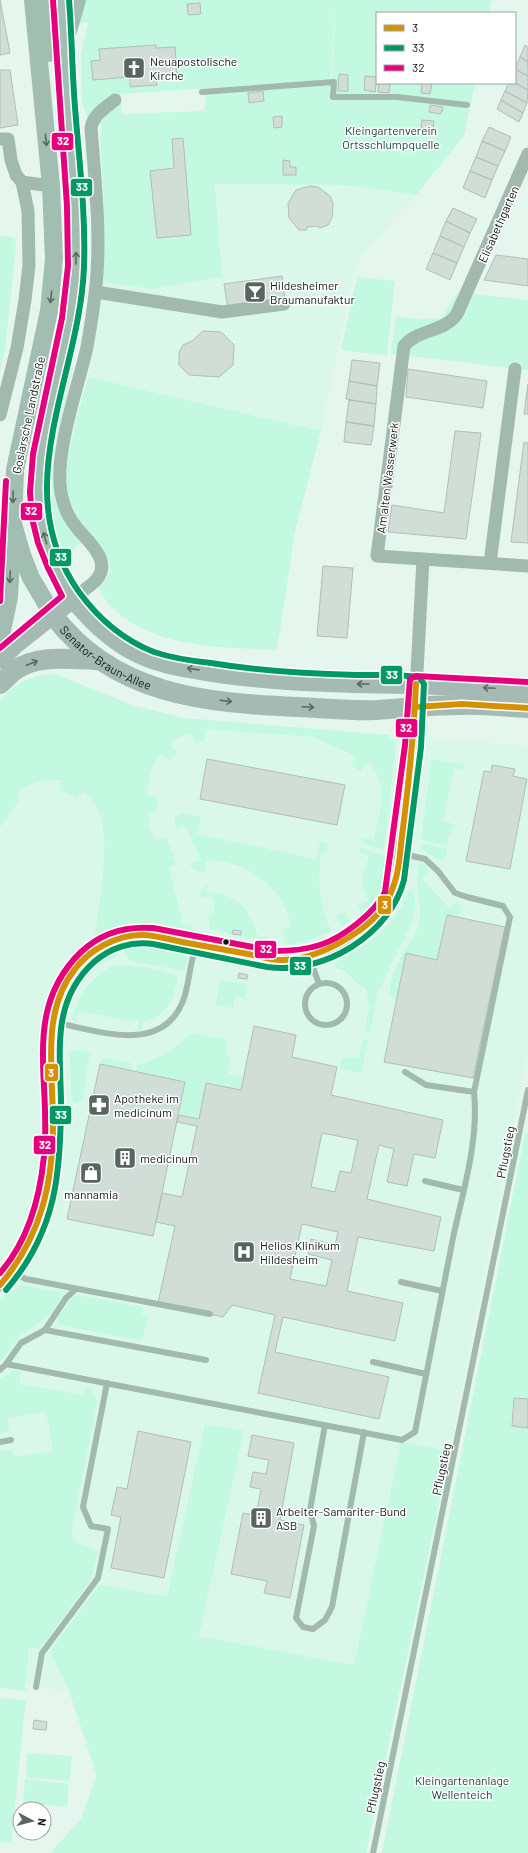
<svg xmlns="http://www.w3.org/2000/svg" width="528" height="1853" viewBox="0 0 528 1853" font-family="Barlow,sans-serif">
	<style>
		.built { fill: #d9f8ea }
		.green { fill: #c4f9e1 }
		.building { fill: #d0ded7; stroke: #b0beb8; fill-rule: evenodd }
		.lines { fill: none; stroke-linecap: round; stroke-linejoin: round }
		.service { stroke: #a2b9ae; stroke-width: 6 }
		.minor { stroke: #a2b9ae; stroke-width: 13 }
		.secondary { stroke: #a2bdb2; stroke-width: 18 }
		.primary { stroke: #a4bab2; stroke-width: 20 }
		.bus-1-casing { stroke: #fff; stroke-width: 9 }
		.bus-2-casing { stroke: #fff; stroke-width: 9 }
		.bus-3-casing { stroke: #fff; stroke-width: 9 }
		.bus-1 { stroke: #d49103; stroke-width: 6 }
		.bus-2 { stroke: #096; stroke-width: 6 }
		.bus-3 { stroke: #e5007d; stroke-width: 6 }
		.oneway { stroke: #576a62 }
		.oneway2 { stroke: #586962 }
		.bus-dot { fill: #0c1812; stroke: #fff; stroke-width: 1.5 }
		.labels { text-anchor: middle; dominant-baseline: central; stroke-width: 3; stroke-linejoin: round; paint-order: stroke }
		.poi-label { font-size: 12px; fill: #0c1812; stroke: #fff; text-anchor: start }
		.park-label { font-size: 12px; fill: #174836; stroke: #fff }
		.street-label { font-size: 12px; fill: #0c1812; stroke: #fff }
		.line-badge { stroke: #fff; stroke-width: 1.5 }
		.badge-label { font-size: 11px; text-anchor: middle; font-weight: bold; fill: #fff }
	</style>
	<rect width="100%" height="100%" fill="#e5f6ee"/>
	<path class="built" d="M215,184L344,185L416,195L362,254L353,277L321,431L88,377L102,282L152,289L222,277Z
		M54,674L135,706L185,718L528,746V1053L450,1451L392,1721L0,1684V701L37,675Z"/>
	<path class="green" d="M86,0H335L331,80L120,94L122,114L205,111V94L332,83L335,0H492L489,13H377V83H475L464,136L416,195L344,185L215,184L222,277L152,289L102,282L104,202L100,138L102,126L87,117L82,103L81,55L84,39L89,22L78,23Z
		M0,236L15,237L16,248L5,349L0,370Z
		M357,277L395,281L387,356L341,350Z
		M458,292L528,300V370L391,354L396,316L421,319L442,318Z
		M69,366L73,368L55,449L54,472L82,542L63,558C56,536 48,513 47,490C44,451 60,404 69,366Z
		M88,377L321,431L295,532L277,650C220,647 157,649 112,608C106,603 103,594 98,588C103,582 110,576 110,568C110,554 88,534 80,522C76,516 72,507 69,500C59,470 80,408 88,377Z
		M54,674L135,706L185,718L388,735L396,743L384,850L361,843L362,838L374,839C379,810 390,787 369,762L360,771L351,766L355,756L313,737L205,729V741L196,743L190,734L178,738L170,745L177,752L169,760L161,754L152,768L146,795L157,798V811L148,814L149,828L155,840L166,837L177,864L169,867L183,924L192,925L193,936L154,927L133,926L94,941C98,908 111,845 100,814C98,806 89,798 84,792L76,798L60,790L61,780C44,779 32,783 18,791L20,800L0,827V701C13,683 32,675 54,674Z
		M433,759L465,765L464,770L454,768L443,821L453,824L447,845L421,840L431,760Z
		M182,813L201,817L198,834L316,859L320,842L328,843L326,853H321C318,883 319,902 331,931L311,939L295,943L294,945L285,943L283,929L291,928C286,888 244,858 205,861L206,872C198,871 192,872 190,863L201,860L185,826L176,829L174,817Z
		M422,844L447,849L446,857L441,861L420,849Z
		M360,848L385,856C385,880 385,903 362,915L358,905L368,901C359,877 363,878 369,855L359,852Z
		M419,863L425,865L429,871L422,878L449,908L457,902L461,905L458,917L447,915L437,960L406,953L396,1000L391,997C384,973 412,946 419,924C422,911 419,900 417,887C416,879 418,870 419,863Z
		M207,883V892C238,894 249,908 258,937L268,936V941L242,936L241,931L233,930L232,934L210,929L208,914L215,912L212,896L202,898L200,891Z
		M410,889C431,908 386,965 382,987H379L370,1032L364,1031L369,1008L366,988L360,986L345,971L336,968L334,964C341,957 352,953 360,948C384,933 399,915 410,889Z
		M345,912L350,922L341,926L336,915Z
		M129,944H151L184,950L187,954L185,971L130,961L122,946Z
		M116,949L118,956L98,965L86,975L82,973L97,959Z
		M115,965C136,966 159,967 178,977C174,998 167,1018 143,1021L142,1030L139,1031V1020L128,1021L79,1011L76,1021L72,1020C78,995 92,975 115,965Z
		M79,977L82,980L73,997L66,1018L62,1013L66,1000Z
		M221,980L248,984L245,998L235,997L233,1008L215,1005Z
		M192,1033L228,1040L225,1055L231,1057L227,1074L244,1077L241,1090L206,1083L199,1119L179,1115L185,1082L135,1071L137,1065C159,1060 176,1047 192,1033Z
		M363,1039L368,1040L361,1073L340,1069L342,1058L349,1056L359,1058Z
		M69,1050L90,1053L82,1101L76,1104L72,1101Z
		M103,1058L131,1063L132,1071L100,1064Z
		M525,1133H528V1853H382Z
		M21,1285L60,1292L63,1295L47,1318L20,1336L0,1362V1300Z
		M77,1295L143,1307L142,1315L148,1316L142,1341L59,1325L57,1319L72,1298Z
		M13,1371L21,1372L19,1384L84,1395L87,1385L94,1392L97,1403L72,1528C72,1549 85,1543 98,1551L91,1579L40,1649L29,1648L25,1691L0,1688V1451L12,1449L14,1457L53,1451L46,1412L8,1418L9,1431L0,1433V1379Z
		M205,1424L244,1431L199,1636L354,1665L401,1442L450,1451L366,1853H50L80,1820L97,1776L68,1688L50,1651L100,1584L167,1597Z
		M0,1698L26,1700L11,1843L0,1842Z
		M27,1753L72,1756L70,1781L26,1778Z
		M25,1779L69,1784L67,1807L23,1803Z"/>
	<path class="building" d="M0,0L10,53L0,55Z
		M200,3L201,14L188,15L187,4Z
		M156,45V48L175,47L177,75L156,77L157,85L130,87V77L93,80L91,61L100,60L99,49Z
		M525,45L528,47V62L520,57Z
		M520,57L528,62V76L515,69Z
		M515,69L528,76V90L515,83Z
		M0,70H10L18,125L0,128Z
		M339,74L348,75V91H338Z
		M365,76L377,77L375,92L364,90Z
		M379,83H390L389,93L378,92Z
		M422,83L432,84L430,94L421,93Z
		M509,83H515L528,90L527,103L505,91Z
		M263,91L264,101L249,103L248,93Z
		M505,91L527,103L523,113L501,100Z
		M501,100L523,113L519,122L497,109Z
		M430,105L443,107L442,112L440,114L429,112Z
		M282,116V127L274,128L273,117Z
		M422,120L434,121L433,130L421,128Z
		M489,127L511,137L505,151L482,141Z
		M183,138L191,235L157,238L150,171L174,168L172,139Z
		M482,141L505,151L498,166L476,157Z
		M476,157L498,166L492,180L470,171Z
		M283,160L290,161V167H296V175H283Z
		M470,171L492,180L485,198L463,188Z
		M310,186L318,187L330,196L333,203L332,218L328,225L320,228L317,226L307,227V230H299L289,218L288,203L296,190Z
		M453,208L477,219L470,233L446,221Z
		M446,221L470,233L464,247L440,236Z
		M440,236L464,247L457,263L433,253Z
		M433,253L457,263L450,280L426,269Z
		M496,255L528,259V286L484,280Z
		M282,276L285,299L228,308L224,284Z
		M203,331L221,332L234,345L233,365L219,377L189,375L179,365V352L183,345L192,341Z
		M352,360L380,363L377,386L349,381Z
		M408,369L487,381L483,408L406,397Z
		M349,381L377,386L376,404L346,399Z
		M528,384V414H524Z
		M349,400L376,404L374,426L346,422Z
		M346,422L374,426L371,445L344,442Z
		M455,431L481,433L466,539L388,532L392,505L444,513Z
		M524,442L528,443V543L511,542Z
		M323,566L353,568L347,638L317,636Z
		M207,759L345,785L337,825L200,799Z
		M492,765L515,769L513,776L527,779L510,869L466,861L484,771L491,772Z
		M447,915L505,927L473,1078L384,1062L406,953L437,960Z
		M233,930L241,931V935L232,934Z
		M239,973L248,975L247,979L238,978Z
		M254,1026L296,1035L292,1057L337,1067L331,1095L443,1120L435,1158L414,1154L407,1186L387,1182L394,1149L379,1145L367,1199L441,1217L434,1251L358,1237L347,1291L403,1303L395,1341L283,1317L275,1352L389,1377L379,1419L258,1393L275,1315L232,1305L223,1317L158,1303L175,1226L156,1222L162,1193L182,1197L197,1126L177,1122L179,1115L199,1119L206,1083L241,1090ZM322,1133L358,1140L351,1173L340,1171L335,1192L311,1187ZM302,1224L338,1232L335,1245L311,1239L308,1254L332,1260L326,1286L290,1279Z
		M100,1064L185,1082L153,1236L67,1219Z
		M514,1398L528,1399V1428L512,1426Z
		M138,1431L191,1442L164,1578L111,1568L121,1517L111,1515L117,1487L127,1489Z
		M252,1435L294,1443L280,1520L304,1525L290,1598L264,1593L267,1581L231,1574L243,1513L256,1515L261,1489L250,1487L253,1472L266,1474L269,1460L248,1456Z
		M34,1720L47,1722L46,1730L33,1729Z"/>
	<g class="lines">
		<path class="service" d="M202,92L334,82L333,97H397L467,105
			M309,956L319,984
			M305 1004a21 21 0 1 1 42 0a21 21 0 1 1-42 0Z
			M53,1022C96,1030 161,1056 183,1001C190,983 189,962 197,945
			M405,1072L426,1085L474,1092
			M425,1181L463,1190
			M12,1272L26,1279L210,1314
			M401,1282L442,1291
			M45,1330L206,1360
			M373,1362L426,1374
			M6,1364L402,1440L415,1432C428,1367 440,1303 453,1238C463,1191 479,1141 474,1092L510,917L503,906L467,897L455,893L438,871L425,859L399,853
			M0,1370L6,1364L21,1343L45,1330L66,1298L76,1289
			M325,1425L310,1510L314,1526L296,1618L303,1627L313,1629L325,1620L332,1607L364,1432
			M0,1442L11,1440
			M36,1687L42,1653L98,1578L108,1529L91,1526L83,1507L107,1383
			M373,1853L528,1090"/>
		<path class="minor" d="M0,139H8L11,160L16,175L22,182L28,211L29,265L25,300L17,348L0,415
			M528,154L457,314C445,332 418,329 404,346L377,556L528,566
			M22,182L51,186
			M96,292L222,312L284,304
			M490,563L515,369
			M73,598C81,592 90,587 97,579C112,561 88,541 77,528C72,522 66,512 64,504C49,465 78,389 87,347C90,330 93,312 95,294C102,239 95,182 91,128C93,115 105,108 115,100
			M0,1285C28,1256 45,1213 50,1174C54,1150 54,1125 53,1101C50,1050 43,1004 81,963C97,945 119,936 143,935L273,959C310,965 366,937 387,905C392,898 394,888 396,879L413,746L423,559"/>
		<path class="secondary" d="M33,0L51,186L54,259L49,311L15,470L13,524L22,555L31,578L53,615
			M61,0C63,35 64,70 67,104C71,158 78,212 76,266C74,314 61,361 51,408C43,440 36,471 38,504C41,538 55,570 73,598
			M68,31L77,0
			M48,53L49,0
			M0,640L9,597L12,539"/>
		<g class="primary">
			<path id="s1" d="M53,615C113,695 205,703 298,707C324,708 351,711 377,710C405,708 433,705 461,705C483,704 506,707 528,708"/>
			<path d="M0,659L15,644L73,598C91,619 108,637 132,650C159,665 189,668 219,673C283,682 346,683 410,684C449,685 489,688 528,690"/>
			<path d="M0,684C5,680 9,675 14,671C37,654 70,659 97,660"/>
		</g>
		<g class="bus-1-casing">
			<path id="bus-1" d="M415,707L462,704L528,708
				M0,1285C41,1237 53,1184 53,1122C53,1071 41,1011 75,969C90,949 117,935 142,935C155,935 168,939 182,942C204,946 226,950 248,954C260,956 271,961 284,960C308,959 331,949 351,936C369,925 385,910 392,890C400,871 400,848 403,828C409,780 414,732 416,684"/>
		</g>
		<g class="bus-2-casing">
			<path id="bus-2" d="M6,1290C32,1260 48,1227 55,1188C60,1159 61,1130 61,1100C60,1049 52,1000 94,962C110,948 131,941 153,944L267,967C323,975 390,935 404,880L421,747L424,684L419,677C399,674 377,675 356,675C308,674 259,671 211,663C192,661 172,658 154,652C123,640 98,618 79,592C6,489 80,377 84,267C86,213 79,160 75,107C72,71 72,36 69,0"/>
		</g>
		<g class="bus-3-casing">
			<path id="bus-3" d="M0,601L6,481
				M0,648L62,596L48,568L38,543L32,518L30,492L33,454L62,318L68,266L67,206L53,0
				M0,1273C28,1241 40,1197 44,1156C52,1083 21,1010 81,952C101,933 127,926 153,928L274,951C289,951 305,950 320,945C342,938 375,913 385,892L405,745L410,679L416,676L528,682"/>
		</g>
		<use href="#bus-1" class="bus-1"/>
		<use href="#bus-2" class="bus-2"/>
		<use href="#bus-3" class="bus-3"/>
	</g>
	<defs><path id="oneway-shaft" d="M-6 0H5M1.5-3L5.5 0L1.5 3" fill="none" stroke-width="1.6" stroke-linecap="round" stroke-linejoin="round"/></defs>
	<g class="oneway">
		<use href="#oneway-shaft" transform="translate(46 140) rotate(84)"/>
		<use href="#oneway-shaft" transform="translate(76 258) rotate(-89)"/>
		<use href="#oneway-shaft" transform="translate(51 297) rotate(97)"/>
		<use href="#oneway-shaft" transform="translate(13 497) rotate(92)"/>
		<use href="#oneway-shaft" transform="translate(45 538) rotate(-106)"/>
		<use href="#oneway-shaft" transform="translate(10 577) rotate(93)"/>
	</g>
	<g class="oneway2">
		<use href="#oneway-shaft" transform="translate(32 663) rotate(-21)"/>
		<use href="#oneway-shaft" transform="translate(193 669) rotate(-172)"/>
		<use href="#oneway-shaft" transform="translate(363 684) rotate(-180)"/>
		<use href="#oneway-shaft" transform="translate(489 688) rotate(-177)"/>
		<use href="#oneway-shaft" transform="translate(226 701) rotate(7)"/>
		<use href="#oneway-shaft" transform="translate(308 707) rotate(3)"/>
	</g>
	<defs>
		<g id="church-square" transform="scale(1.15)"><rect x="-9" y="-9" width="18" height="18" rx="4" fill="#58665f" stroke="#fff"/><path d="M-1.2-6h2.4v3.5h3.3v2.4h-3.3V6h-2.4V-.1h-3.3v-2.4h3.3Z" fill="#fff"/></g>
		<g id="bar-square" transform="scale(1.15)"><rect x="-9" y="-9" width="18" height="18" rx="4" fill="#58665f" stroke="#fff"/><path d="M-6-5H6L.8 .8V4.5H3.5V6h-7V4.5H-.8V.8Z" fill="#fff"/></g>
		<g id="pharmacy-square" transform="scale(1.15)"><rect x="-9" y="-9" width="18" height="18" rx="4" fill="#58665f" stroke="#fff"/><path d="M-2-6h4v4h4v4h-4v4h-4v-4h-4v-4h4Z" fill="#fff"/></g>
		<g id="building-square" transform="scale(1.15)"><rect x="-9" y="-9" width="18" height="18" rx="4" fill="#58665f" stroke="#fff"/><path d="M-4-6H4V6H1V3H-1V6H-4ZM-2.5-4.3h1.7v1.8h-1.7ZM.8-4.3h1.7v1.8H.8ZM-2.5-1h1.7V.8h-1.7ZM.8-1h1.7V.8H.8Z" fill="#fff"/></g>
		<g id="shop-square" transform="scale(1.15)"><rect x="-9" y="-9" width="18" height="18" rx="4" fill="#58665f" stroke="#fff"/><path d="M-5-2.5h2.3a2.7 3.5 0 0 1 5.4 0H5L5.5 6h-11ZM-1.5-2.5h3a1.5 2.3 0 0 0-3 0Z" fill="#fff"/></g>
		<g id="hospital-square" transform="scale(1.15)"><rect x="-9" y="-9" width="18" height="18" rx="4" fill="#58665f" stroke="#fff"/><path d="M-5-5h3v3.5h4V-5h3V5h-3V1.5h-4V5h-3Z" fill="#fff"/></g>
	</defs>
	<g fill-rule="evenodd">
		<use href="#church-square" x="134" y="68"/>
		<use href="#bar-square" x="255" y="292"/>
		<use href="#pharmacy-square" x="99" y="1105"/>
		<use href="#building-square" x="125" y="1158"/>
		<use href="#shop-square" x="91" y="1173"/>
		<use href="#hospital-square" x="244" y="1252"/>
		<use href="#building-square" x="261" y="1518"/>
	</g>
	<circle class="bus-dot" cx="226" cy="942" r="3.5"/>
	<g class="labels">
		<g class="poi-label">
			<text x="150" y="61">Neuapostolische<tspan x="150" dy="14">Kirche</tspan></text>
			<text x="270" y="285">Hildesheimer<tspan x="270" dy="14">Braumanufaktur</tspan></text>
			<text x="114" y="1098">Apotheke im<tspan x="114" dy="14">medicinum</tspan></text>
			<text x="140" y="1158">medicinum</text>
			<text x="91" y="1194" text-anchor="middle">mannamia</text>
			<text x="260" y="1245">Helios Klinikum<tspan x="260" dy="14">Hildesheim</tspan></text>
			<text x="276" y="1511">Arbeiter-Samariter-Bund<tspan x="276" dy="14">ASB</tspan></text>
		</g>
		<g class="park-label">
			<text x="391" y="130">Kleingartenverein<tspan x="391" dy="14">Ortsschlumpquelle</tspan></text>
			<text x="462" y="1780">Kleingartenanlage<tspan x="462" dy="14">Wellenteich</tspan></text>
		</g>
		<g class="street-label">
			<text transform="translate(498 224) rotate(-66)">Elisabethgarten</text>
			<text transform="translate(28 415) rotate(-78)">Goslarsche Landstraße</text>
			<text transform="translate(387 478) rotate(-83)">Am alten Wasserwerk</text>
			<text stroke="none"><textPath href="#s1" startOffset="69">Senator-Braun-Allee</textPath></text>
			<text transform="translate(505 1152) rotate(-79)">Pflugstieg</text>
			<text transform="translate(441 1469) rotate(-78)">Pflugstieg</text>
			<text transform="translate(375 1787) rotate(-78)">Pflugstieg</text>
		</g>
	</g>
	<g class="line-badge">
		<rect x="51" y="132" width="23" height="19" rx="4" fill="#e5007d"/>
		<rect x="70" y="178" width="23" height="19" rx="4" fill="#096"/>
		<rect x="20" y="502" width="23" height="19" rx="4" fill="#e5007d"/>
		<rect x="49" y="548" width="23" height="19" rx="4" fill="#096"/>
		<rect x="380" y="665" width="23" height="20" rx="4" fill="#096"/>
		<rect x="395" y="718" width="23" height="20" rx="4" fill="#e5007d"/>
		<rect x="377" y="895" width="15" height="20" rx="4" fill="#d49103"/>
		<rect x="254" y="940" width="23" height="19" rx="4" fill="#e5007d"/>
		<rect x="289" y="956" width="23" height="20" rx="4" fill="#096"/>
		<rect x="44" y="1063" width="15" height="19" rx="4" fill="#d49103"/>
		<rect x="49" y="1105" width="23" height="20" rx="4" fill="#096"/>
		<rect x="33" y="1135" width="23" height="20" rx="4" fill="#e5007d"/>
	</g>
	<g class="badge-label">
		<text x="63" y="145">32</text>
		<text x="82" y="191">33</text>
		<text x="31" y="515">32</text>
		<text x="61" y="561">33</text>
		<text x="392" y="679">33</text>
		<text x="406" y="732">32</text>
		<text x="385" y="909">3</text>
		<text x="266" y="953">32</text>
		<text x="300" y="970">33</text>
		<text x="51" y="1077">3</text>
		<text x="61" y="1119">33</text>
		<text x="45" y="1149">32</text>
	</g>
	<rect x="376" y="12" width="140" height="72" fill="#ffffff" stroke="#9ea3a0"/>
	<rect x="384" y="25" width="20" height="6" fill="#d49103" stroke="#9ea3a0"/>
	<text x="412" y="32" font-size="12" fill="#0c1812">3</text>
	<rect x="384" y="45" width="20" height="6" fill="#009966" stroke="#9ea3a0"/>
	<text x="412" y="52" font-size="12" fill="#0c1812">33</text>
	<rect x="384" y="65" width="20" height="6" fill="#e5007d" stroke="#9ea3a0"/>
	<text x="412" y="72" font-size="12" fill="#0c1812">32</text>
	<g transform="translate(32 1821) rotate(97)"><circle r="19" fill="#ffffff" stroke="#9ea3a0"/>
	<path d="M0-3L7 15L0 10L-7 15Z" fill="#58665f"/>
	<text y="-6" font-size="11" font-weight="bold" text-anchor="middle" fill="#0c1812">N</text>
	</g>
</svg>
